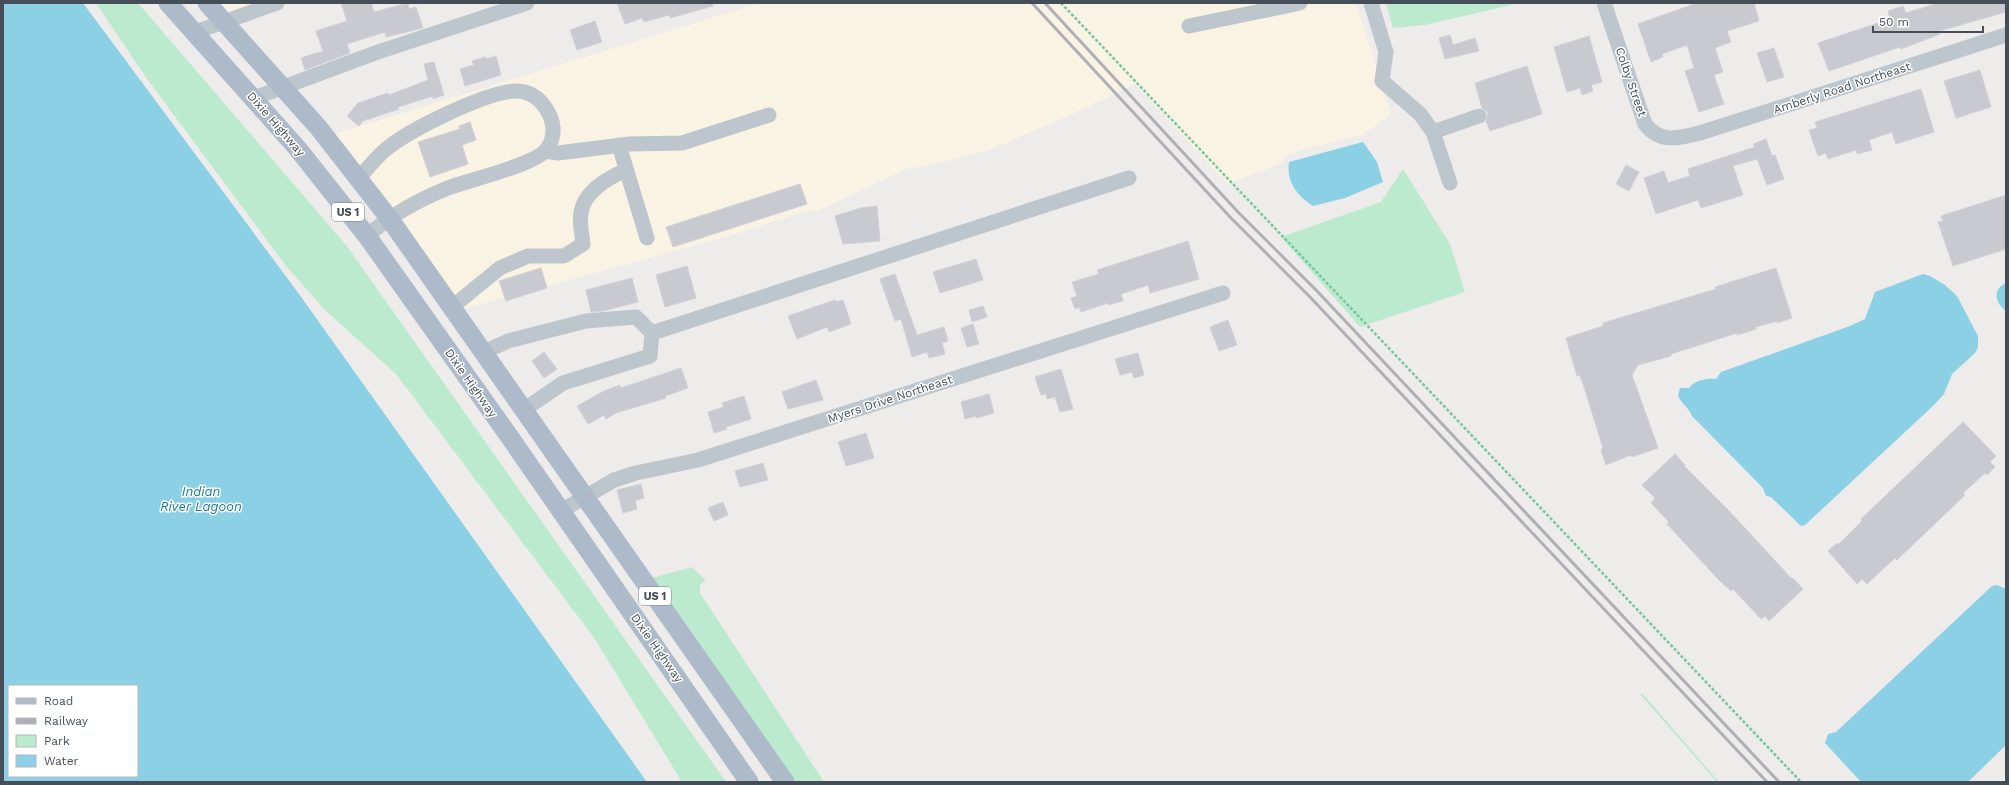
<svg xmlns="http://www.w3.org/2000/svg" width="2009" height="785" viewBox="0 0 2009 785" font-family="'Work Sans',sans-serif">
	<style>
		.commercial { fill: #f9f3e3 }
		.green { fill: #bbeace }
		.water { fill: #8bd0e4; fill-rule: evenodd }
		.building { fill: #c8cad0; stroke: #cfd1d6 }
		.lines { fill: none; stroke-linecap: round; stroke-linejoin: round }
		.path { stroke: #76c59f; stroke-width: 2.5; stroke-dasharray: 3 2; stroke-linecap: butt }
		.minor { stroke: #bdc5cd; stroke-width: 15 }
		.major { stroke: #acbac9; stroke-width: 19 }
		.rail { stroke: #aeb0b5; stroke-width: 3 }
		.labels { text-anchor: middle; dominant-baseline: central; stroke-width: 3; stroke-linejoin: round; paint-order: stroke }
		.shield { fill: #fff; stroke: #7d8389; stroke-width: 1 }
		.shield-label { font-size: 11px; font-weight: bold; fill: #454e57 }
		.street-label { font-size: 12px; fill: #454e57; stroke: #fff }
		.water-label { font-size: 13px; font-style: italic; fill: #167b99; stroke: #fff }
	</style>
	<rect width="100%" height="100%" fill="#eeebeb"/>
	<path class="commercial" d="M221,3H289L236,21Z
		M760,3H1356L1391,115L1362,135L1316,146L1287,155L1283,159L1282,163L1228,184L1135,84L1097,103L1095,101L1093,105L990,150L917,168L910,167L816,212L810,210L719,239L463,309L334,134Z"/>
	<path class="green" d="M96,3H138L346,245L726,782H682L595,639L397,375L326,311L286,266L145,76Z
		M1386,3H1520L1425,25L1393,28Z
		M1403,169L1450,244L1465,292L1360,327L1281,237L1381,202Z
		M692,567L706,581L700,584V593L824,782H795L652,578Z
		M1640,694H1643L1719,782H1717Z"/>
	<path class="water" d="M3,3H83L299,294L647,782H3ZM9,686H137V776H9Z
		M1363,142L1377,162L1383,182L1345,198L1313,206C1297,196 1286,181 1289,162Z
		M1923,274L1930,276L1945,285L1957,296L1978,336V347L1975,353L1952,374L1944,394L1934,405L1805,525L1801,526L1771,497L1766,496L1763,488L1692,416C1689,408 1682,404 1678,396L1680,388H1689C1695,380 1707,378 1716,379L1721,372L1850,326L1865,319L1875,292Z
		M2006,283V311C1996,303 1991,290 2006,283Z
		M1997,585L2006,589V745L1968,782H1861L1825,743L1828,734L1836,732L1992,586Z"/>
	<path class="building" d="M341,3H371L374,12L408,3L409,9L416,7L423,28L386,37L385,32L347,44L350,53L305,70L301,58L323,51L316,31L347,21Z
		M617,3H712L713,6L670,18L669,15L644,22L642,18L625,24Z
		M1697,3H1754L1759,21L1727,31L1731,42L1715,48L1723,72L1714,75L1724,104L1699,112L1685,71L1694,68L1687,45L1662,54L1663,57L1651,62L1638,24Z
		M1938,3H2006V12L1939,31L1940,34L1901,49L1900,47L1829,71L1818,43L1890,19L1888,11L1903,6L1906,13Z
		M595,21L602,42L577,50L570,30Z
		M1450,35L1453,45L1475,38L1479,51L1445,59L1439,38Z
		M1589,36L1602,82L1591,85L1593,91L1582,95L1580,88L1567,92L1554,47Z
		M1774,48L1784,77L1767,82L1757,53Z
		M496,56L501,75L465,86L460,69L474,65L472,61L485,57L486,59Z
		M434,62L444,95L433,99V96L398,107L399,109L363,121L359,126L347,116L358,103L388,93L389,95L428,80L424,64Z
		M1527,66L1542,114L1490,131L1486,121L1488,113L1482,108L1475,83Z
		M1980,70L1991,107L1956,118L1944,81Z
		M1921,89L1934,132L1896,144L1892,132L1869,140L1872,150L1857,154L1856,150L1828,159L1826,153L1818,156L1809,130L1817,128L1815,122Z
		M470,122L476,140L462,145L468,164L430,177L418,142L460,129L459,126Z
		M1766,139L1772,156L1775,155L1784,179L1767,185L1757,159L1733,166L1743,195L1701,208L1698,200L1656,214L1644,178L1664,171L1668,183L1690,176L1688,169L1755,147L1753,144Z
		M1626,165L1639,172L1629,191L1616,184Z
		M800,184L807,204L673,247L666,227Z
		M2006,195V249L1953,266L1938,222L1943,221L1941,216Z
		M877,206L880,241L843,244L835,216L861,208Z
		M1188,241L1199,279L1150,293L1148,285L1121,294L1123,301L1108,305V303L1081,312L1079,307L1075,309L1071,298L1077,296L1072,282L1099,274L1097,270Z
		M976,259L983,280L940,293L933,272Z
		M687,266L696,298L665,307L656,275Z
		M541,268L547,288L506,301L499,281Z
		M1776,268L1792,318L1777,323V321L1756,327V329L1737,335V333L1671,354V356L1638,365L1632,375L1658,448L1632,457L1631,455L1606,465L1601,450L1603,448L1585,390L1580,375L1577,376L1566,338L1603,326V323L1716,289L1715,287Z
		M895,274L917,335L944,327L948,341L942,343L945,354L929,358L927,352L912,357L901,319L895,321L880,279Z
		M632,278L638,302L603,311L591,312L586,290Z
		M835,300L836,302L843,300L851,324L829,332L827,327L797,339L788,316Z
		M983,306L987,317L972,322L969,310Z
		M1228,320L1237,345L1219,351L1210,327Z
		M973,324L979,344L967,347L961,328Z
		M544,352L557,369L544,378L532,361Z
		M1138,353L1144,375L1134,378L1132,372L1120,375L1115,359Z
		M681,368L688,388L665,396L666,398L616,413L606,419L604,415L588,424L577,406L604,391L620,385L621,388Z
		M1061,369L1073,409L1060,412L1055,397L1047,399L1046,394L1041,395L1035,377Z
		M816,380L823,400L788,409L782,392Z
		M989,394L994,413L977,418L976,416L965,419L961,402Z
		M744,396L751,419L726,427L727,429L714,433L708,412L724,407L722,403Z
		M1963,422L1996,456L1990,462L1995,467L1987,475L1985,473L1972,485L1963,493L1965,495L1897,560L1895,558L1867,584L1862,579L1857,584L1828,551L1837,543L1838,545L1862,521L1861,519Z
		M866,433L874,458L846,466L838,442Z
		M1675,454L1685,465L1684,466L1732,514L1792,579L1793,578L1803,589L1769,621L1765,616L1761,619L1733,589L1731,591L1719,580L1667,524L1669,522L1651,503L1655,498L1642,485Z
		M763,463L768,480L740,487L735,471Z
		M641,484L644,498L635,501L637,509L623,513L617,490Z
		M723,502L728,515L714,521L708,508Z"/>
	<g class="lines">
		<path class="path" d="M1061,3L1801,782"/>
		<path class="minor" d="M1371,3L1386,52L1382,81L1420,114L1433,132L1450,183
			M1604,3L1645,124C1660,144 1679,138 1700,133L2006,35
			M1189,26L1300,3
			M195,32L277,3
			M254,98L378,52L527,3
			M1433,132L1479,116
			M619,145L647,238
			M545,151L558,153L630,144L682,143L769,115
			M359,178C367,169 375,159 384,151C406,131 489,90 518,91C534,92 544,103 550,116C555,127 554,141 546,150C534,165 469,180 448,188C418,200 391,215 367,236
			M452,307L500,268L528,256H564L583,244C582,234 579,222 581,213C584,191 608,178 626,170
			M484,352L508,341L586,321L636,317L652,333
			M525,409L563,383L650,356L652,333L1129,178
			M561,511L614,480L636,473L698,460L1223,293"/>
		<path class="major" d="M168,3L298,149L367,236L509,436L749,782
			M207,3L318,127L389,218L785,782"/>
		<path class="rail" d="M1032,3L1231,218L1310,297L1767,782
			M1045,3L1238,212L1317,291L1779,782"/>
	</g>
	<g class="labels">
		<g class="shield">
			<rect x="332" y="203" width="32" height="18" rx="3"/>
			<rect x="639" y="587" width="32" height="18" rx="3"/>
		</g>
		<g class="shield-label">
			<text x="348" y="212">US 1</text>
			<text x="655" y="596">US 1</text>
		</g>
		<g class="street-label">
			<text transform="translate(1631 82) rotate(71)">Colby Street</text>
			<text transform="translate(1842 88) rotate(-18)">Amberly Road Northeast</text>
			<text transform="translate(276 124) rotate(49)">Dixie Highway</text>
			<text transform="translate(471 383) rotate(55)">Dixie Highway</text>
			<text transform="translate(890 399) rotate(-18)">Myers Drive Northeast</text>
			<text transform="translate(657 648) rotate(55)">Dixie Highway</text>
		</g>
		<g class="water-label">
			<text x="201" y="491">Indian<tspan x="201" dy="15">River Lagoon</tspan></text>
		</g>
	</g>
	<rect width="2009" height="785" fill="none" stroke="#454e57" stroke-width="8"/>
	<rect x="8" y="685" width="130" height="92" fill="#ffffff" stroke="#b5b8bc"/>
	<rect x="16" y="698" width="20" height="6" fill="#acbac9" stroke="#b5b8bc"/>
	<text x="44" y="705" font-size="12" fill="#454e57">Road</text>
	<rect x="16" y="718" width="20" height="6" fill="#aeb0b5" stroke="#b5b8bc"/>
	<text x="44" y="725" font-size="12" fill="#454e57">Railway</text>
	<rect x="16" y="735" width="20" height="12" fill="#bbeace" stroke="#b5b8bc"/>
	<text x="44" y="745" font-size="12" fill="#454e57">Park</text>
	<rect x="16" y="755" width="20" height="12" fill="#8bd0e4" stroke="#b5b8bc"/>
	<text x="44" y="765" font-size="12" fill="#454e57">Water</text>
	<path d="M1873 26v6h110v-6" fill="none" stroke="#454e57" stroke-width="2"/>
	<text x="1879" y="26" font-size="12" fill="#454e57" stroke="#ffffff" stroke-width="3" paint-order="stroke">50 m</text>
</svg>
